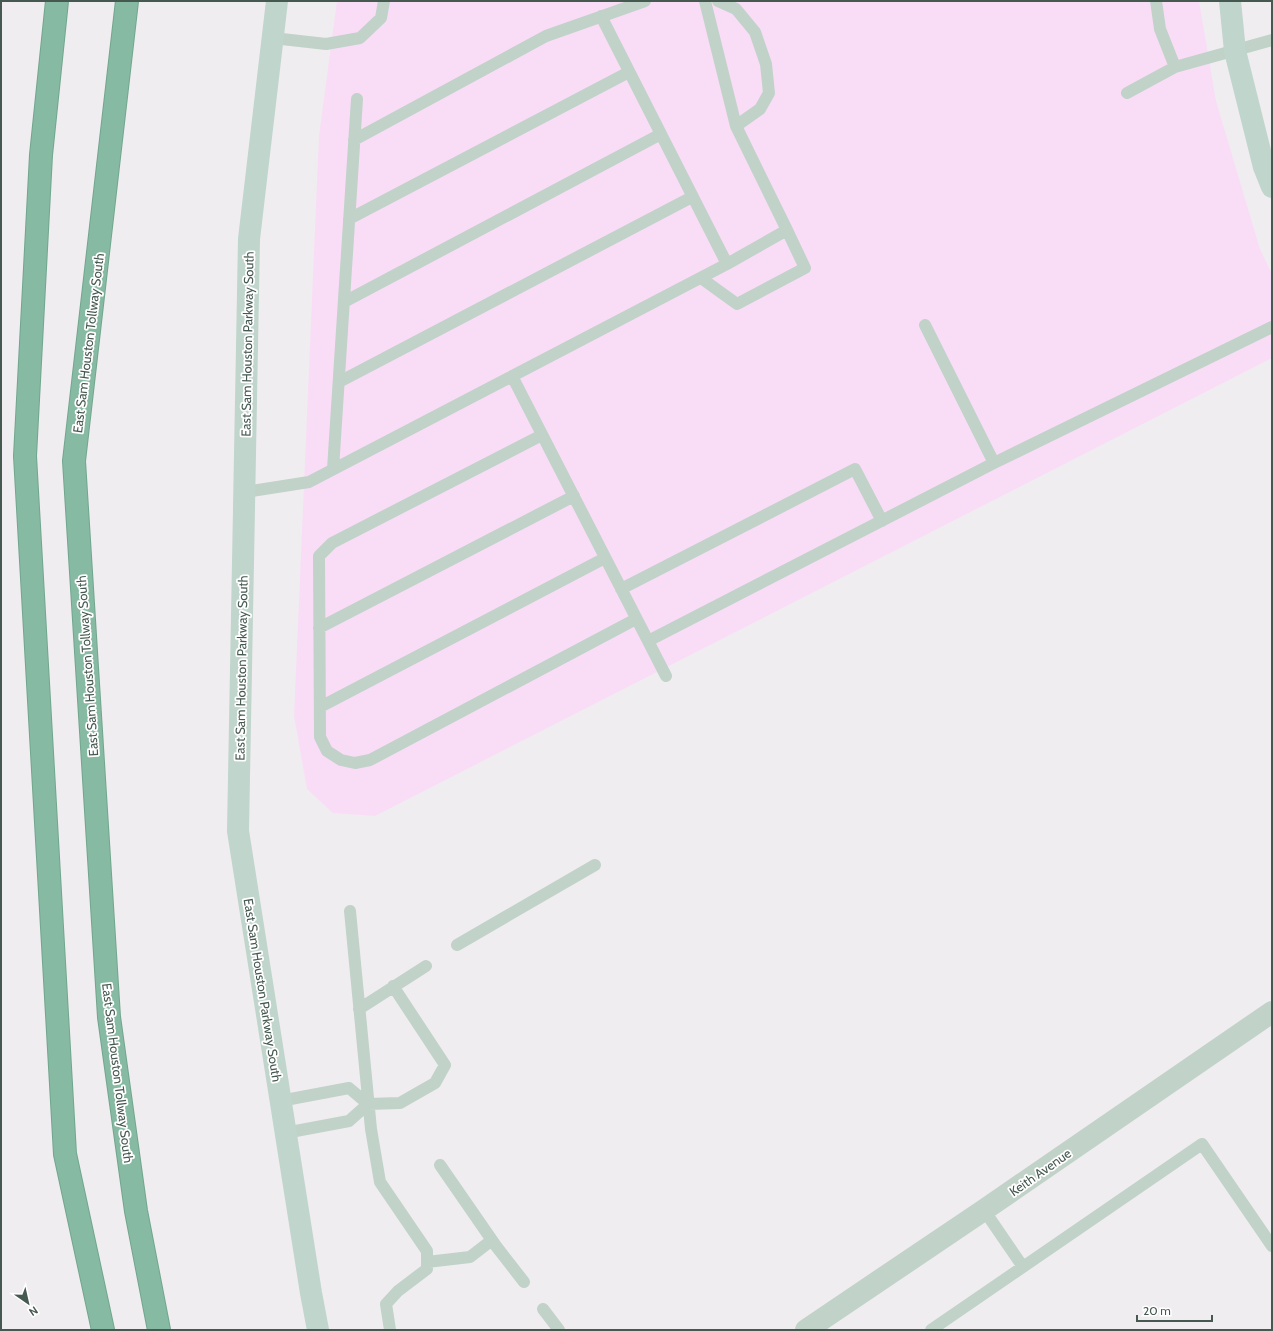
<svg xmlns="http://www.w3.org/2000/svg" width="1273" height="1331" viewBox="0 0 1273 1331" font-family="Cabin,sans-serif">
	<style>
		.medical { fill: #f9ddf6 }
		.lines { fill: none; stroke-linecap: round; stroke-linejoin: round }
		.highway-casing { stroke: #72a68e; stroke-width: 24 }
		.lane { stroke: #c1d2c9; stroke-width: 12 }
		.street { stroke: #c1d2c9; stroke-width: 22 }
		.secondary { stroke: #c0d5cc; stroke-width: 22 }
		.highway { stroke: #86baa2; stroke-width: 22 }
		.labels { text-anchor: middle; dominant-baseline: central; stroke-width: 3.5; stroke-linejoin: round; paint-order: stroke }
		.street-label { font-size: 13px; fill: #465950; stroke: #fff }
	</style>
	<rect width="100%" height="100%" fill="#f0edf0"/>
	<path class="medical" d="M337,1H1199L1216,101L1260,249L1272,274V358L375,816L333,813L307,789L294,716L319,136Z"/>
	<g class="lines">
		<g class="highway-casing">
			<path id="highway" d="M57,1L41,155L25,456L65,1154L103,1330
				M127,1L74,461L109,1017L136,1211L159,1330"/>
		</g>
		<path class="lane" d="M718,1L736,9L755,32L766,64L769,93L760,109L736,126
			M1156,1L1160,29L1175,67
			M601,16L727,264
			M273,38L326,44L360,38L381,18L384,1
			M1127,93L1175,67L1272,40
			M354,140L546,36L645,1
			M349,219L629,72
			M701,278L737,304L805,268L787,230
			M344,302L661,134
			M925,325L994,463
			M512,376L666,676
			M339,382L692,197
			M542,435L332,543L319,556L320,737L327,751L341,760L355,763L370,760L636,619
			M333,469L357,99
			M245,492L309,482L727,264L787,230L736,126L705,1
			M621,589L855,469L882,521
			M319,628L574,496
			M648,641L994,463L1272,327
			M320,707L605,558
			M350,911L371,1129L380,1182L427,1251V1269L398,1291L386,1304L390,1330
			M457,945L595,865
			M359,1009L426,966
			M280,1101L349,1088L368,1104L400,1103L435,1083L445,1065L393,986
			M285,1133L349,1121L368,1104
			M440,1165L496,1246L524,1282
			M984,1210L1023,1267
			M427,1262L470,1257L492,1240
			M543,1309L559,1330
			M931,1330L1202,1144L1272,1246"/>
		<path class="street" d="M806,1330L984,1210L1272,1012"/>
		<path class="secondary" d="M277,1L249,239L238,831L311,1293L318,1330
			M1230,1L1235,51L1264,167L1272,187"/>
		<use href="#highway" class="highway"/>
	</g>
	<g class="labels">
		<g class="street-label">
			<text transform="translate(88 343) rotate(-83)">East Sam Houston Tollway South</text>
			<text transform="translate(247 344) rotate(-89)">East Sam Houston Parkway South</text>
			<text transform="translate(87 666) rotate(-94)">East Sam Houston Tollway South</text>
			<text transform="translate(241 668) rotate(-89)">East Sam Houston Parkway South</text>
			<text transform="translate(263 990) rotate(81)">East Sam Houston Parkway South</text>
			<text transform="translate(118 1073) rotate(83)">East Sam Houston Tollway South</text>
			<text transform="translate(1040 1172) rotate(-35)">Keith Avenue</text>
		</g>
	</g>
	<rect width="1273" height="1331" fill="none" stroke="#465950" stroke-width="4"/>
	<g transform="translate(28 1303) rotate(146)" stroke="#ffffff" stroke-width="3" paint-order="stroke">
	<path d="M0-3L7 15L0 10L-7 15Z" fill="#465950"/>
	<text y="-6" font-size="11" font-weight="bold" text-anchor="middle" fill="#465950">N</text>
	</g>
	<path d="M1137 1315v6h75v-6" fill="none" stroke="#465950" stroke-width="2"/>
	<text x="1143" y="1315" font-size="12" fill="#465950" stroke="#ffffff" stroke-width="3" paint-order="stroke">20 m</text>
</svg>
